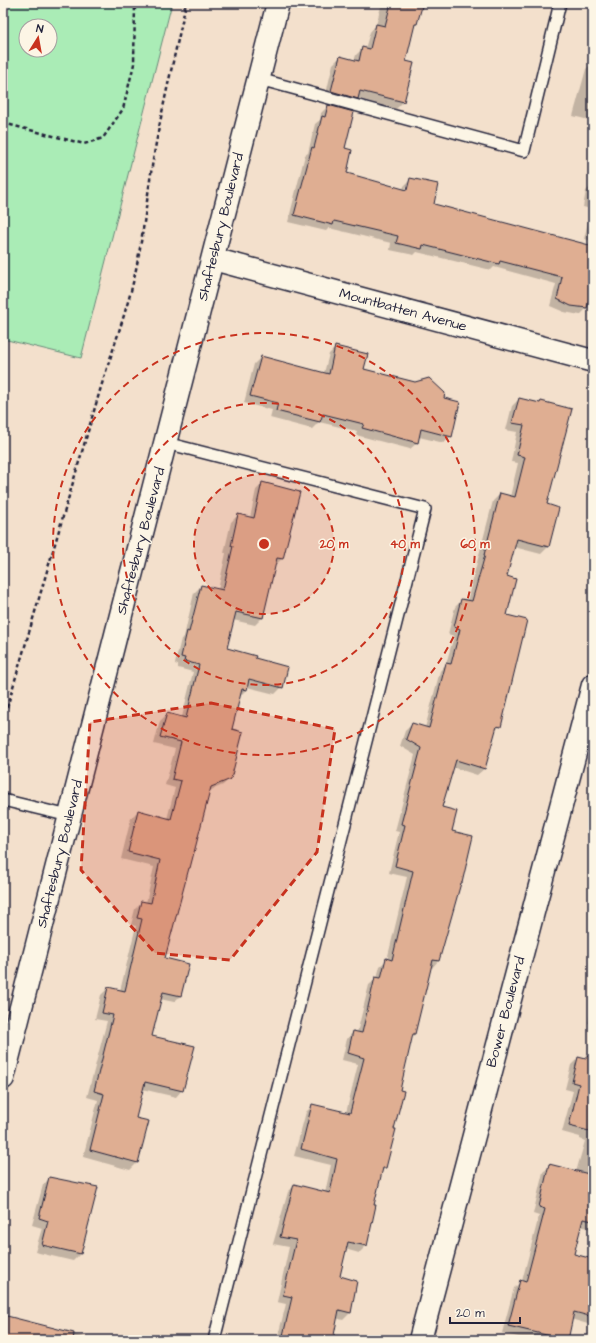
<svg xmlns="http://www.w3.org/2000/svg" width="596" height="1343" viewBox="0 0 596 1343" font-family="'Architects Daughter',sans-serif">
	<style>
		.green { fill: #aaecb6; stroke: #668778; fill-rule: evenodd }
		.shadow { fill: #0003; fill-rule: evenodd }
		.building { fill: #dfae92; stroke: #22223b }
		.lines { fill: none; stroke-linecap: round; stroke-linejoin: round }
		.service-casing { stroke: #22223b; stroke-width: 14 }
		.minor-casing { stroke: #22223b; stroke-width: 25 }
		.tertiary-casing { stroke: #22223b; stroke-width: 25 }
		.path { stroke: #22223b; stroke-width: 2.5; stroke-dasharray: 4 3; stroke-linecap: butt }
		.service { stroke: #fcf5e5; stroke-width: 11 }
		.minor { stroke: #fcf5e5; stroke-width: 22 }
		.tertiary { stroke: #fcf5e5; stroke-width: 22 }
		.marked { fill: #c8321e; fill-opacity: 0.2; stroke: #c8321e; stroke-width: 3; stroke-dasharray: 8 5; stroke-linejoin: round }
		.ring { fill: none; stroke: #c8321e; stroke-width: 2; stroke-dasharray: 7 5 }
		.labels { text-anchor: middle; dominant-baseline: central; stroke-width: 3; stroke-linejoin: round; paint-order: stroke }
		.street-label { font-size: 14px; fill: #22223b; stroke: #fcf5e5 }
		.centre { fill: #c8321e; stroke: #fcf5e5; stroke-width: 2 }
		.ring-label { font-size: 12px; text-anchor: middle; font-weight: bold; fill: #c8321e; stroke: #fcf5e5; stroke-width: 3; stroke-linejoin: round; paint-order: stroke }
	</style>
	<rect width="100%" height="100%" fill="#f3e0cc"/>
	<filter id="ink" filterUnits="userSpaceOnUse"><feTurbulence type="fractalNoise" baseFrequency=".025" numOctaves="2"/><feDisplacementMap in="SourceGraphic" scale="8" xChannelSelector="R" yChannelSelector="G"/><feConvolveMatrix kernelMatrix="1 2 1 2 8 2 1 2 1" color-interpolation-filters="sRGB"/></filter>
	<g filter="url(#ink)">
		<path class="green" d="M3,3H172L81,358L3,339ZM26,26H50V50H26Z"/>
		<path class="shadow" d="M382,3H422L417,24L413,27L405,62L413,64L403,102L396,109L357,98L350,105L325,98L333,64L340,57L354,61L356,55L363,48L365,49L370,32L376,25Z
			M432,3H450L447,7Z
			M593,62V121L573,116L586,69Z
			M328,106L344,149L345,174L403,190L404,186L411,179L432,204L593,247V284L587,308L580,315L564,312L550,306L556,284L494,267L491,270L417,252L414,255L390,250L391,243L329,228L326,231L288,222L305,155L308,153L315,124L320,120L321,113ZM407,185H409L406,195L404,194Z
			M593,184V241L584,239L591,209L583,207L586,191Z
			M336,347L363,369L442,399L451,436L444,443L419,437L417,443L410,449L356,435L357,431L319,422L312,429L270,418L272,410L244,403L254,364L261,357L324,373L329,354Z
			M519,399L545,505L558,508L548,547L541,554L514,547L506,576L505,616L500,726L495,731L484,769L477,775L452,767L441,807L451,832L438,961L432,968L430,967L414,1034L411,1036L399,1090L385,1168L381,1172L372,1205L366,1246L359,1253L345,1249L339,1277L356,1281L350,1313L343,1320L336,1318L332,1340H277L286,1304L277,1302L289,1247L273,1244L288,1192L295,1185L325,1193L331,1165L294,1156L306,1112L313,1105L346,1113L358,1064L342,1060L347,1039L353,1032L357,1033L369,985L377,978L380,966L387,960L407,877L389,873L399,832L395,831L415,755L400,746L405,731L412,724L425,728L440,671L446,664L454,636L448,634L455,607L462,600L467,601L493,501L500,494L510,497L518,463L511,462L517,432L506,430L512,406Z
			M263,483L282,559L275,565L262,618L255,625L233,620L226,649L254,659L282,687L275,694L247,687L246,690L239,697L231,729L230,778L223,785L209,791L163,958L180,996L174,1002L160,999L151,1036L182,1090L176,1097L142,1089L135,1119L147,1122L137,1163L130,1170L83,1157L98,1100L87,1097L107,1021L95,1019L101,995L108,988L120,991L136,926L131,925L135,909L142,902L146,903L154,867L121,859L131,818L138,811L167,819L175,788L165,785L175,749L154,744L160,721L167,714L182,717L193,672L178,668V665L175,664L181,639L184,637L194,593L201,586L218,590L226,553H224L231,522L238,515L250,518L256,490Z
			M593,1002V1024L588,1023Z
			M578,1058L593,1062V1228L592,1229L580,1226L573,1255L593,1260V1322L591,1325L571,1319L566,1340H530L502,1333L514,1288L522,1281L539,1216L533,1214L543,1172L550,1166L576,1172L585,1141L580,1139V1137L562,1132L573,1091L565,1089L571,1065Z
			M50,1178L97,1188L80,1254L73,1261L35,1252L42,1228L32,1225L43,1185Z
			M3,1317H4L96,1340H3Z"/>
		<path class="building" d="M391,3H423L417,24H415L406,61L414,63L404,102L360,91L358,99L331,91L340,56L359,61L362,47L370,49L376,24L385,26Z
			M328,105L354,112L345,148L352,150L347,173L407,190L410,178L438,184L434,204L593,246V287L587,308L571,306L557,299L562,277L500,261L499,264L423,245L422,249L396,243L398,236L334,221L333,225L294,215L312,147L314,148L322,116L325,117Z
			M335,346L368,354L364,369L415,382L429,378L445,393L444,398L460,402L452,437L421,429L418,443L362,428L364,424L323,414L320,422L276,411L278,403L250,396L261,356L329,374Z
			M519,398L540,403L541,401L572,409L547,504L559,508L549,547L517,539L507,576L516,579L507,615L527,620L501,727L497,726L485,769L456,760L442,807L457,811L452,831L473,836L462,883H461L439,961L433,960L415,1034H413L400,1090L404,1091L394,1129H396L386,1168H383L374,1205H376L367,1246L348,1242L340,1276L357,1281L351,1313L339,1310L333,1340H282L292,1297L283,1295L296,1240L280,1237L294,1184L330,1193L337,1159L301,1149L312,1104L350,1113L364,1058L348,1053L353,1031L362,1033L375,977L381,978L386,958L392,960L413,871L395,866L405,825L401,824L421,748L406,739L412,723L429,728L446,663L451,664L460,629L454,627L461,599L472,601L485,555H484L500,493L515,497L525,457L517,455L524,425L512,423Z
			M262,482L300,492L283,559L277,558L263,618L236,612L227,648L256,656L255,658L288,667L283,688L249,679L247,690L242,689L232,729L243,732L231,779L211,787L190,868H189L165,958L189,964L181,996L163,992L152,1036L195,1046L183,1091L145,1082L136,1118L149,1121L138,1163L90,1150L104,1094L94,1091L113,1015L102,1013L108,987L125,991L142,919L137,918L141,901L151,903L160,860L128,852L138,810L171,819L181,781L172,779L181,742L160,737L167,713L186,718L199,665L184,661L185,658L181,657L187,631L189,632L201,585L223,590L233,546H231L238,514L254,518Z
			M586,1056L593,1057V1132L569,1126L579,1084L572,1082L578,1057L586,1059Z
			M549,1164L593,1175V1221L583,1219L574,1254L593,1259V1317L574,1312L568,1340L508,1326L520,1280L526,1282L545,1209L539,1207Z
			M49,1177L98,1187L81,1254L42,1245L48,1221L39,1218Z
			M3,1315L74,1333L73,1340H3Z"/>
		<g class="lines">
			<g class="service-casing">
				<path id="service" d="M259,79L524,151L560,3
					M166,443L425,509L214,1340
					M3,800L69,816"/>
			</g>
			<g class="minor-casing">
				<path id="minor" d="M213,259L593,361
					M420,1340L593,685"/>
			</g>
			<g class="tertiary-casing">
				<path id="tertiary" d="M3,1078C93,719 187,362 278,3"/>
			</g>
			<path class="path" d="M3,123L84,144L103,138L123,109L134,64L135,3
				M3,721L101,387C111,355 122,324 131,291C142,248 146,204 153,160C162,107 175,55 186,3"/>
			<use href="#service" class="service"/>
			<use href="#minor" class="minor"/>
			<use href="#tertiary" class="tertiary"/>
		</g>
	</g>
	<path class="marked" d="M211,703L335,729L317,852L230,960L155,953L81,870L90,722Z"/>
	<circle cx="264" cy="544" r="70" fill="#c8321e" fill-opacity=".12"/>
	<g class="ring">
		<circle cx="264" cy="544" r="70"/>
		<circle cx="264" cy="544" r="141"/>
		<circle cx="264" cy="544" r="211"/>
	</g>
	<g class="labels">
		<g class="street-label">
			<text transform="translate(221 227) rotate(-76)">Shaftesbury Boulevard</text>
			<text transform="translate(403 310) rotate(15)">Mountbatten Avenue</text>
			<text transform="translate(141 541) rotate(-75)">Shaftesbury Boulevard</text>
			<text transform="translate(60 854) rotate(-76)">Shaftesbury Boulevard</text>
			<text transform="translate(506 1012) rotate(-75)">Bower Boulevard</text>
		</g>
	</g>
	<circle cx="264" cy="544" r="6" class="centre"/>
	<g class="ring-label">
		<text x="334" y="548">20 m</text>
		<text x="405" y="548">40 m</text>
		<text x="475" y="548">60 m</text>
	</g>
	<rect width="596" height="1343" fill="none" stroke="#fcf5e5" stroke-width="16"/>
	<rect x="8" y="8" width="580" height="1327" fill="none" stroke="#22223b" stroke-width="1.5" filter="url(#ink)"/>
	<g transform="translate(38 38) rotate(11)"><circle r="19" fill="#fcf5e5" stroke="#a5a1a1"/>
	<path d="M0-3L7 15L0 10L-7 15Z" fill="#c8321e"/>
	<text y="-6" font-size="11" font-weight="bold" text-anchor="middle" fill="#22223b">N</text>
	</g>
	<path d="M450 1317v6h70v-6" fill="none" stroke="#22223b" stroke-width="2"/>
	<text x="456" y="1317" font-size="12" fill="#22223b" stroke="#fcf5e5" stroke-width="3" paint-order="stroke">20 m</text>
</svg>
